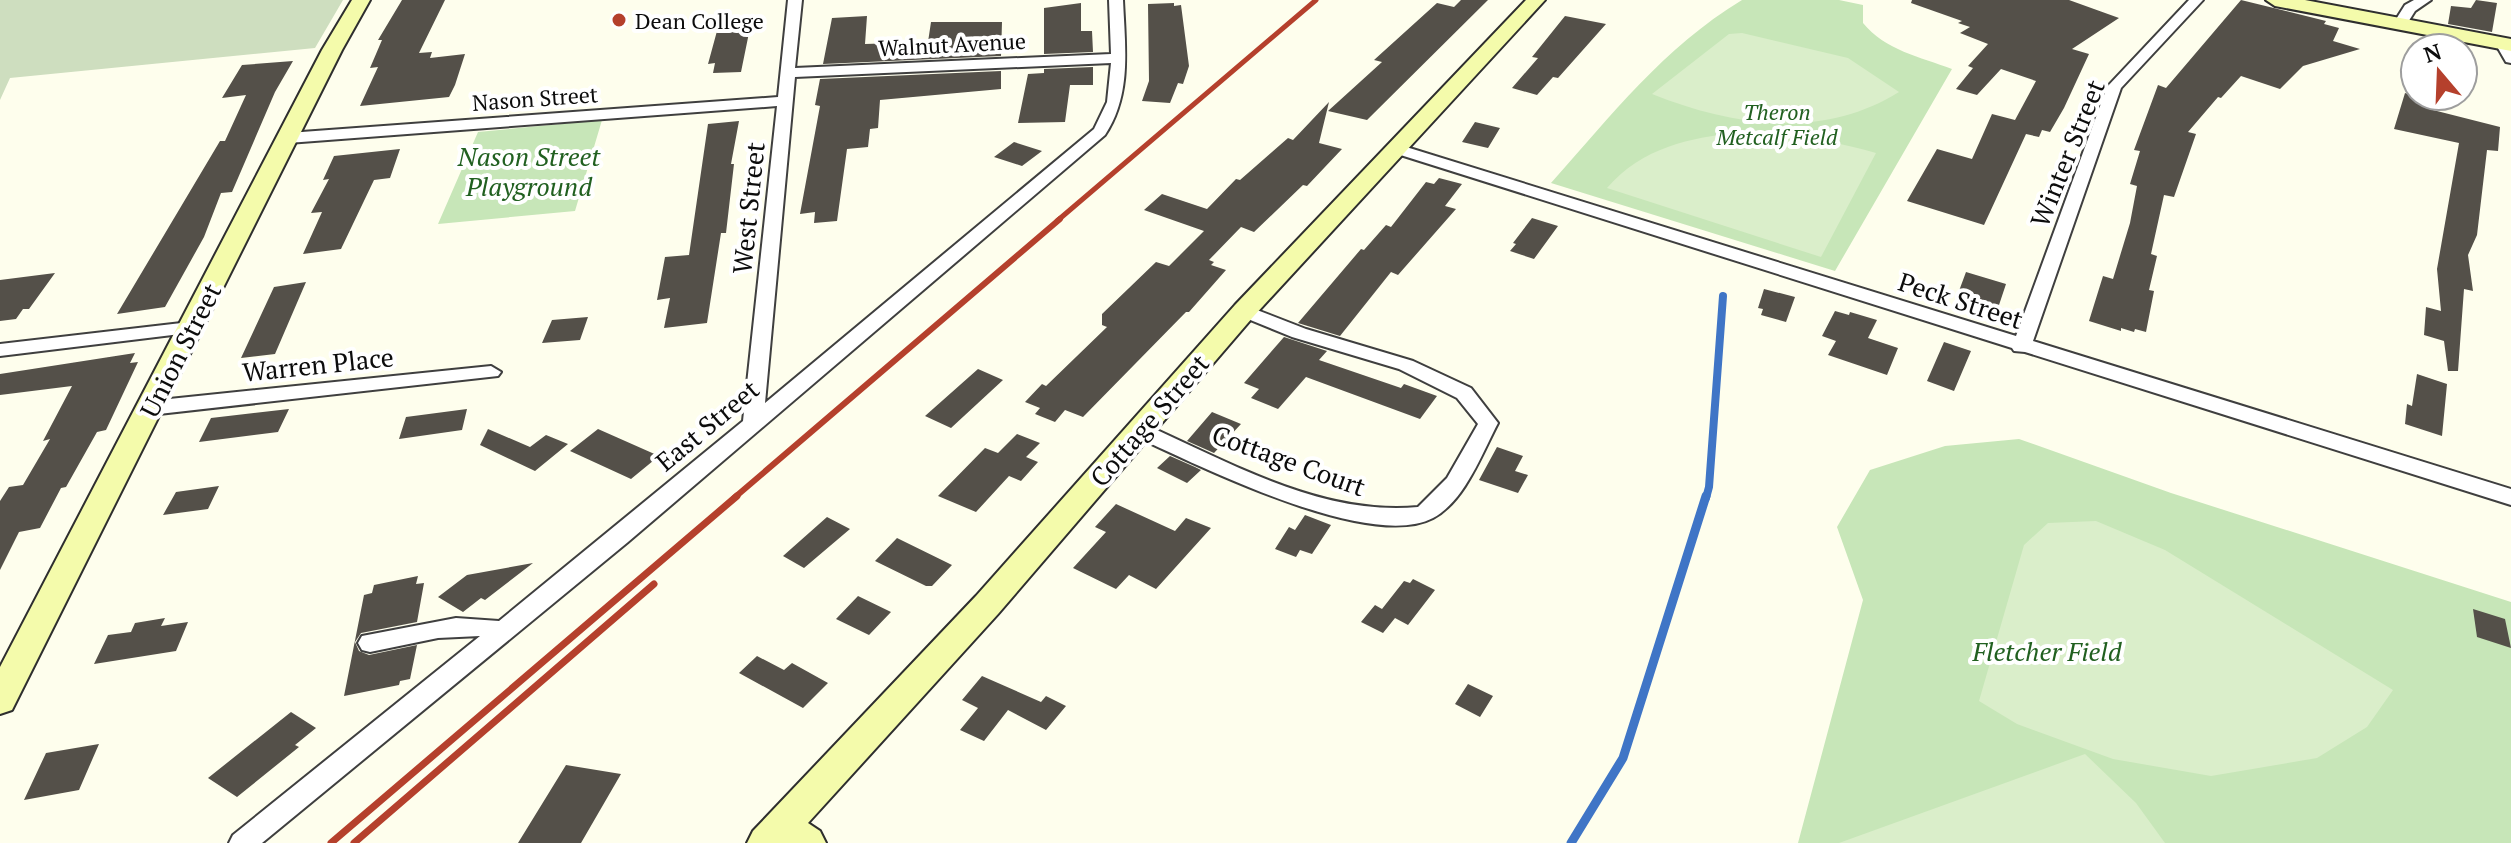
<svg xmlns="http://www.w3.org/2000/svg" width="2511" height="843" viewBox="0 0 2511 843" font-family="'PT Serif',serif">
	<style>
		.green { fill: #c7e6b8 }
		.cemetery { fill: #cedebf }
		.pitch { fill: #daeeca }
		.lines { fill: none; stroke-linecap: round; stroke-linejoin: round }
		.stream-far1 { stroke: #3f75c6; stroke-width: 8 }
		.stream { stroke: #3f75c6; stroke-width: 9 }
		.building { fill: #545049 }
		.street-casing { stroke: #3f3f3f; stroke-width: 4 }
		.secondary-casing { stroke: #2e2e2e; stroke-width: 4 }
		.street { fill: #fff; fill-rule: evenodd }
		.secondary { fill: #f4fbab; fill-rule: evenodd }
		.rail-far2 { stroke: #b5402c; stroke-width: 5 }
		.rail-far1 { stroke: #b5402c; stroke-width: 6 }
		.rail { stroke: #b5402c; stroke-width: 7 }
		.poi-dot { fill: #b5402c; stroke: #fff; stroke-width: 3 }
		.labels { text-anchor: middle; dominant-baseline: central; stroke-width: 8; stroke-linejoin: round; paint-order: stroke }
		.far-poi-label { font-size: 22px; fill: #0c0c0c; stroke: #fff; text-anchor: start }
		.far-street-label { font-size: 22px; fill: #0c0c0c; stroke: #fff }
		.far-park-label { font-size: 22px; font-style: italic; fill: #216020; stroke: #fff }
		.street-label { font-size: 26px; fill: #0c0c0c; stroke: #fff }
		.park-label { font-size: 26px; font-style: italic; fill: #216020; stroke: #fff }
	</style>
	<rect width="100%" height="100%" fill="#fefeed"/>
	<path class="green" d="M1742,0H1839L1863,5V23C1885,50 1920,57 1952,69L1835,271L1551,183C1612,115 1663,48 1742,0Z
		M602,120L575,211L438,224L478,132Z
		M2019,439L2171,493L2511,602V843H1798L1863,600L1837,527L1870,470L1945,446Z"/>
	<path class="cemetery" d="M0,0H343L315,48L10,78L0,100Z"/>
	<path class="pitch" d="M1742,33L1848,58L1899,92C1822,140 1732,126 1652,94L1729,34Z
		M1741,132C1788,134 1830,140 1876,153L1821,257L1607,188C1643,147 1689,138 1741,132Z
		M2096,521L2165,550L2393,690L2367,727L2317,758L2211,776L2113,759L2017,724L1979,701L2024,545L2048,523Z
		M2085,754L2136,803L2165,843H1839Z"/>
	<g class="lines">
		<path class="stream-far1" d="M1706,498L1709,487L1723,296"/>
		<path class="stream" d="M1571,843L1623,758L1706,496"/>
	</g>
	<path class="building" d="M402,0H445L419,53L432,52L430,58L465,54L455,85L449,97L360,106L378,67L370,68L382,40H378Z
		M1461,0H1488L1367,120L1328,111L1382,62L1374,60L1437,3L1454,7Z
		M1912,0H2069L2119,18L2072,49L2089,54L2064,108L2050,132L2042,130L2039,137L2026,134L1984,225L1907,201L1937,149L1972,159L1992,114L2015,120L2036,81L2001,69L1977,95L1956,89L1973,68L1968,66L1988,44L1960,33L1970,27L1958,23L1962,21L1911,3Z
		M2241,0L2326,21L2324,24L2339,28L2333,41L2360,49L2303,66L2280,89L2241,76L2221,98L2218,97L2188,132L2196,134L2174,197L2164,195L2151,254L2157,256L2149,290L2154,291L2146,332L2135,329L2134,332L2121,328V331L2089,321L2103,276L2113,279L2130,223L2137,186L2130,184L2140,151L2134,150L2158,85L2166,88Z
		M2476,0L2497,3L2492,32L2448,24L2451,6L2471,8Z
		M1081,3V31H1092L1093,52L1044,54V8Z
		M1174,3V6L1181,5L1189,66L1183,84L1178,83L1170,103L1142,101L1149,81L1148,4Z
		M867,16L865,44L928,42L931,22H1002L1001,56L823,64L832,18Z
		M1565,16L1606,24L1558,78L1553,77L1537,95L1512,88L1538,58L1532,57Z
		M752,18L741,72L713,73L715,63L708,64L717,31L723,30L725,20Z
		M293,61L275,92L232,192L221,193L204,237L165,307L117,314L220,141H225L246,95L222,98L242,65Z
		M1093,67V85H1070L1065,122L1018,123L1028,74L1044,73V69Z
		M1001,71V89L880,100L878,128L870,129L868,147L847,149L837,221L814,223L815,212L800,214L820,106L815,105L820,79Z
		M2405,93L2433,101L2429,109L2500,127L2498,151L2487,150L2477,235L2468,255L2473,291L2464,289L2458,371H2448L2444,341L2424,335L2426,307L2441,311L2437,269L2459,143L2394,129Z
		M1329,102L1319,143L1342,149L1307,186L1303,185L1254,232L1241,227L1209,260L1214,262L1211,265L1226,270L1189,312H1186L1083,417L1065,410L1055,422L1035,414L1040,408L1025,402L1042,384L1046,386L1107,327L1102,325V314L1156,262L1169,266L1204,231L1144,210L1162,194L1207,209L1236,179L1240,180L1288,138L1293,140Z
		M739,121L731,164H734L726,233H721L707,323L664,328L670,298L657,300L665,257L689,255L708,124Z
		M1475,122L1500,128L1488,148L1462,142Z
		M1014,142L1042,151L1022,166L994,157Z
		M400,149L390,178L374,180L341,249L303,254L322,212L311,213L329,179L323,180L334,156Z
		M1439,178L1462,184L1445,206L1456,209L1398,275L1391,272L1340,336L1298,323L1361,249L1364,250L1386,225L1391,227L1426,182L1434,184Z
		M1532,218L1558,226L1534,259L1510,251L1516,244L1513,243Z
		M1966,272L2006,284L1998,308L1990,306L1988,309L1956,299Z
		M55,273L29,309H23L16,319L0,321V280Z
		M306,282L275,354L241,358L274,287Z
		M1764,289L1795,297L1786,322L1761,315L1763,309L1758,308Z
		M1835,311L1849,315L1850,312L1877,320L1868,338L1898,348L1887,375L1828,355L1836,341L1822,336Z
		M588,317L580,340L542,343L552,320Z
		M1284,337L1327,351L1319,360L1401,388L1404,384L1437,396L1420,419L1306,377L1278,409L1251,398L1259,389L1244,383Z
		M1944,342L1971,351L1954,391L1927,381Z
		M135,353L130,363L138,362L106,430L97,432L66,487L61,488L40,528L19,532L0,570V501L9,487L23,485L50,439L43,441L72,386L0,395V374Z
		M978,369L1003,380L951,428L925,416Z
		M2417,374L2447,384L2442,436L2405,424L2407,404L2412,406Z
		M289,409L278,432L199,442L211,418Z
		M467,409L462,430L399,439L406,417Z
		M1212,412L1241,424L1214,453L1187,441Z
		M488,429L530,447L546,435L568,444L535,471L480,445Z
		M598,429L659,456L631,479L570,451Z
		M1017,434L1040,443L1026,457L1038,462L1021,481L1009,476L976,512L938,496L985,448L998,453Z
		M1497,447L1523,456L1515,471L1528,475L1518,493L1479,480Z
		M1170,456L1195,467L1201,470L1187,483L1157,468Z
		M219,486L208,509L163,515L176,492Z
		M1116,504L1175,531L1186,518L1211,528L1156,589L1129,575L1116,589L1073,568L1106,532L1095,527Z
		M1305,515L1331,525L1312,554L1300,550L1296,557L1275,549L1289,527L1295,530Z
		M827,517L850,529L804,568L783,556Z
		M897,538L952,565L932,586H926L875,561Z
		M533,563L485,600L481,598L463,612L438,597L467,575Z
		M418,576L416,584L424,583L417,622L361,633L355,642L359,651L369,655L417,645L410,679L400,681L399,685L344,696L364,595L372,593L374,585Z
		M1413,579L1435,590L1408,625L1395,618L1383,633L1361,622L1375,605L1382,609L1404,581L1410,583Z
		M858,596L891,612L869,635L836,619Z
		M2473,609L2505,619L2511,648L2477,637Z
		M165,618L161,626L188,622L176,651L94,664L108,635L131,632L135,623Z
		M757,656L784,670L792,663L828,683L803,708L739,673Z
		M982,676L1041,702L1046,696L1066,706L1046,730L1008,710L984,741L960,730L978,708L962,700Z
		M1468,684L1493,696L1480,717L1455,704Z
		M291,712L316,728L295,745L299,747L237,797L208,778Z
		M99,744L79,790L24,800L46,753Z
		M566,765L621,774L581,843H518Z"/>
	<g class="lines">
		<g class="street-casing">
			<path id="street" d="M788,0H802L795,68L1111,54L1109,0H1123C1125,47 1132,94 1105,135L628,542L262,843H229L233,835L480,636L438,638L370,652L362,650L358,643L362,636L456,618L499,621L743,421L777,106L288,143L280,138L288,133L778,97ZM1111,63L1107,102L1094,129L765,403L795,77Z
				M2189,0H2203L2121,88L2033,341L2511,489V505L2025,352L2014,351L2012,348L1391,152L1389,149L1391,146H1403L2016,336L2107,87Z
				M2414,0H2431L2415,11L2405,27H2395L2393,24L2405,5Z
				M2502,39L2511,46V63L2506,62L2495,43Z
				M1244,305L1306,329L1413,361L1471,388L1498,423C1482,453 1465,501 1433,518C1369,552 1194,463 1132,435L1129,430L1132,425H1146C1231,463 1322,516 1418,507L1447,478L1478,424L1457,398L1399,369L1292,337L1238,315L1235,311L1238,307Z
				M190,322L199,328L197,332L0,356V344Z
				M491,366L501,372L498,376L150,415L140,408L150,401Z"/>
		</g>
		<g class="secondary-casing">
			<path id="secondary" d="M352,0H370L342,50L12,710L0,714V667L322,50Z
				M1526,0H1545L1253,317L998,614L808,823L820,831L826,843H747L753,831L976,596L1235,305Z
				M2266,0H2305L2511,39V51L2275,6Z"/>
		</g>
		<use href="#street" class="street"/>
		<use href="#secondary" class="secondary"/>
		<path class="rail-far2" d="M1057,221L1316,0"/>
		<path class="rail-far1" d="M734,498L1060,219"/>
		<path class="rail" d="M331,843L737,496
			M354,843L654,584"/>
	</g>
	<circle class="poi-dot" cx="619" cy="20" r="8"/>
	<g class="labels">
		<g class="far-poi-label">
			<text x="635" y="20">Dean College</text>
		</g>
		<g class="far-street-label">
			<text transform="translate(952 44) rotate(-3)">Walnut Avenue</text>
			<text transform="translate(535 98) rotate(-4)">Nason Street</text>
		</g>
		<g class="far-park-label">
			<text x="1777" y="111">Theron<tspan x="1777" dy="25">Metcalf Field</tspan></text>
		</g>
		<g class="street-label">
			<text transform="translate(2067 153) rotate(-68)">Winter Street</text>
			<text transform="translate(748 208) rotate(-84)">West Street</text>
			<text transform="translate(1961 300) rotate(18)">Peck Street</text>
			<text transform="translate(180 350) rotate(-63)">Union Street</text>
			<text transform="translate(318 364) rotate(-6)">Warren Place</text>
			<text transform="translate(1149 420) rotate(-49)">Cottage Street</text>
			<text transform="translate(707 425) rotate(-40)">East Street</text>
			<text transform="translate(1289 460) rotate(20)">Cottage Court</text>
		</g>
		<g class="park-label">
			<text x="529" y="156">Nason Street<tspan x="529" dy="30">Playground</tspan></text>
			<text x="2047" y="651">Fletcher Field</text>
		</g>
	</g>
	<g transform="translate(2439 72) rotate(341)"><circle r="38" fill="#ffffff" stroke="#9e9e9e" stroke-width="2"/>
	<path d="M0-6L14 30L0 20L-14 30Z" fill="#b5402c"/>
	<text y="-12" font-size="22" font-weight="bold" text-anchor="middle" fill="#0c0c0c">N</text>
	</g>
</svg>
